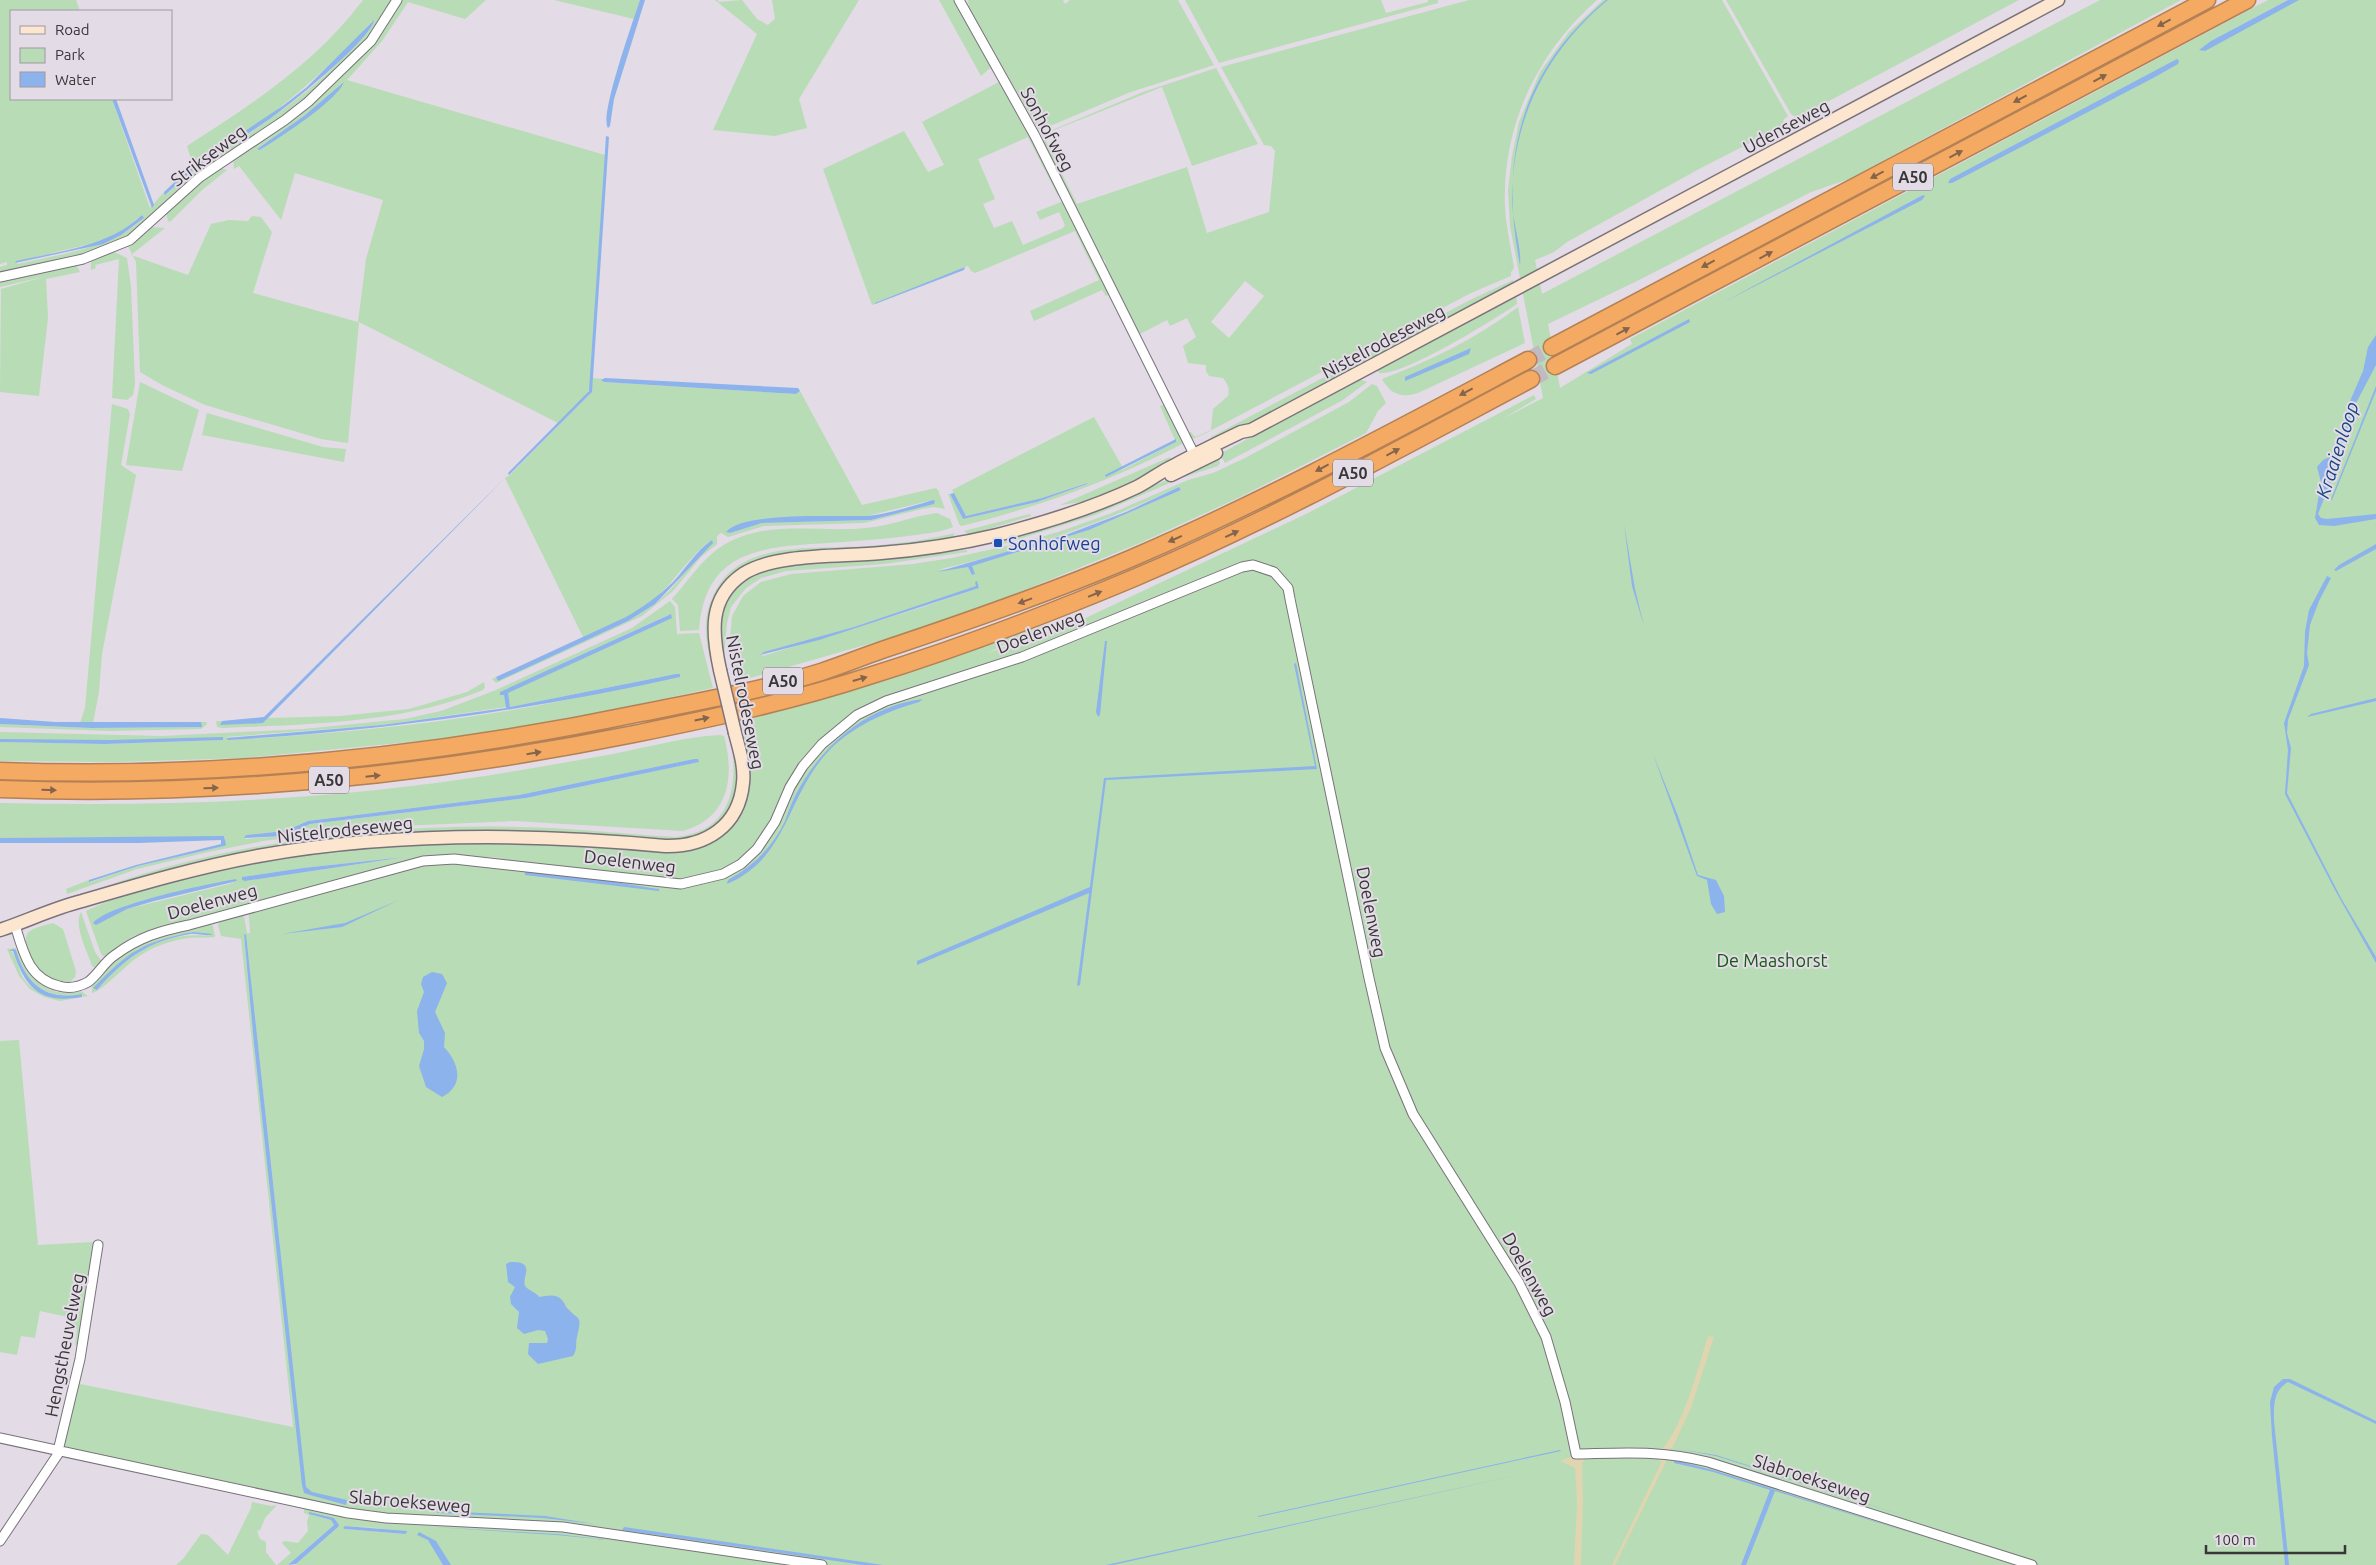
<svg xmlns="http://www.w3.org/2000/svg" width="2376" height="1565" viewBox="0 0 2376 1565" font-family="Ubuntu,sans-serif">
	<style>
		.green { fill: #b8dcb5; fill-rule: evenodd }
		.sand { fill: #dfd5b0 }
		.water { fill: #8cb3eb }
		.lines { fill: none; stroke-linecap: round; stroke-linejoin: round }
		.highway-tunnel { stroke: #c1bac3; stroke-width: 16; stroke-dasharray: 16 8; stroke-linecap: butt }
		.street-casing { stroke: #79727b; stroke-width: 11 }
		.secondary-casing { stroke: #79727b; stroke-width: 15 }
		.highway-casing { stroke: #b38155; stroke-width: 19 }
		.street { stroke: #fff; stroke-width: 9 }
		.secondary { stroke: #fce6d0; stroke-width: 12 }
		.highway { stroke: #f4aa63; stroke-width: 16 }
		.secondary-bridge-casing { stroke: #79727b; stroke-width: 15; stroke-linecap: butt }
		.secondary-bridge { stroke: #fce6d0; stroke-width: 12 }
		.oneway { fill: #84644a }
		.transit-dot { fill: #1a4fb4; stroke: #e3dbe5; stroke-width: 2 }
		.labels { text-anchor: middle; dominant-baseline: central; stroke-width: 4; stroke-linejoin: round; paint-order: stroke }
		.shield { fill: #e3dbe5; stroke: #6c686d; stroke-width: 1 }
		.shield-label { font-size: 16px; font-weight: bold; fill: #39363a }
		.street-label { font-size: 18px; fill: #39363a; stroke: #e3dbe5 }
		.transit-label { font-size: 18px; fill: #164399; stroke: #e3dbe5; text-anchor: start }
		.park-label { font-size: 18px; fill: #145a14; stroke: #e3dbe5 }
		.water-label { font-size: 19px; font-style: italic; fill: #154688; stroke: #e3dbe5 }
	</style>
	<rect width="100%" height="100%" fill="#e3dbe5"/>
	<path class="green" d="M0,0H76L80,11H11V99H112L150,208L164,192L167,194L197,167L230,145L231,142L193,165L187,146C251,105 317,62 363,0H394L369,39L306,100L133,234L97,252L0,274V267L7,265V262L0,264ZM373,20C347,59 308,93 269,119C261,125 252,133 243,136C290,101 334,64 373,20ZM142,215L144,218C109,249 61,254 18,264L15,262L102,241L126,228Z
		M401,0H486L465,19L408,2L382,41L347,80L605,155L590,387L587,394L558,423L359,322L348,443L321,439L205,405L162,385L140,372L136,262L128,246L151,227L165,228L131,255L188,275L211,224L229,220L248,221L252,216L261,217L272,232L253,293L358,322L366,259L383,200L295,173L281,220L239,166L234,169L233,157L331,84ZM323,104L260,150L259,147L287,129L317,106Z
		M554,0H640L634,19Z
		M715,0H718V2L742,0L757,19L768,25L775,19L772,0H859L799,99L807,128L775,136L713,130L757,34Z
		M939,0H956L995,71L994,73L990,68L981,76Z
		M968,0H1063L1065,4L1070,0H1178L1214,65L1128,93L1043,129H1038L969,8Z
		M1185,0H1381L1386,13L1428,2V0H1438V3L1219,63Z
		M1469,0H1597C1537,53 1502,125 1505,207C1506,227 1511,248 1514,268L1511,272V276L1471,293L1206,433L1190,440L1187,434L1191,432L1195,437L1211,430L1213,409L1228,396C1230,389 1228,384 1223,378L1209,376L1206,371V365L1188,363L1183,346L1196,337L1187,318L1170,326L1167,320L1138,335L1104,266L1106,263L1104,259H1100L1060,177L1061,172L1077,204L1187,167L1207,233L1269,212L1275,151L1271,146L1264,145L1221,67ZM1245,281L1264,296L1229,338L1211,322Z
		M1603,0H1722L1788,116L1783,120L1785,125L1699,169L1567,242L1554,252L1535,260L1542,294L2100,0H2181L1849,179L1811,192L1637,281L1548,324L1560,388L1632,344L1630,339L2268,0H2288L2211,41L2291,0H2376V1565H295L338,1527L335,1519L309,1514L331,1520L334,1525L288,1565H277L291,1553L282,1543L284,1541L298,1543L308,1531L307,1522L309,1515L304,1513V1501L64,1449V1440L89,1318L101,1241H104L80,1384L293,1427L241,939L221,936L218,925L221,920L239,914L244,916L247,933H250L248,904L157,928L132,937L104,957L101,954L86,911C130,890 177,879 224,869C331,847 443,838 553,843C596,844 638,851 681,852C750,838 755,791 743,732L748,731L747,729L751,727L749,719L920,669L1053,622L987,653L1075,623L1306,514L1534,395L1536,399L1502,419L1543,398L1510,226L1508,190L1512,156L1519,122L1540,72L1569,32ZM439,855L506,858L405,861ZM405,857L245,881L243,877L303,868ZM236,879L237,881L229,884L127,909L144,900ZM244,934L247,943L279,1239L299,1453L254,1044ZM345,1526L377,1528L404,1534L345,1529Z
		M1726,0H2019L1797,118L1791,114Z
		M1216,68L1258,144L1192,166L1162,87L1047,133L1044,137L1058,166L1054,165L1043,142C1043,136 1045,134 1050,131L1143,92Z
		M1001,81L1060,193L1058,196L1028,137L978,159L995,199L983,204L994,228L1012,221L1023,245L1063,228L1065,225L1059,212L1040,220L1036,212L1061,202H1065L1111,294L1106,296L1102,290L1034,321L1030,311L1099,280L1075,231L975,273L971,271L968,266L965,267L872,305L823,169L904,131L928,172L944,165L922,122Z
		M217,167L227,170L202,190L170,222L168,221L166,213Z
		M114,252L127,258L131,286L135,384L133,395L127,400L112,398L119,259L95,265L96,268L91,270V260Z
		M75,263L80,272L46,279L48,318L39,396L0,392L1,289L47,276L0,287V280Z
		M1513,280L1514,285L1214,442L1211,437L1470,300Z
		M1516,295L1517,304C1495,319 1402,377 1379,373L1377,369Z
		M1518,307L1525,343L1418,393C1402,398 1391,395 1382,379C1430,361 1477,338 1518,307Z
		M593,378L602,379L604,382L796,394L800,391L862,505L936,488L938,490L945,509L934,507L922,509L864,523L764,526L728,537L721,533L717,536V544L701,557L673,591L642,616L496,683L492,679L496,677L499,680L628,621L655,604L671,589L712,540C691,554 677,578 658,596C637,615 609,625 583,637L505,478L510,475L590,394ZM933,500L934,504L871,520L762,523L730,533L726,532L750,522L765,519L867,516Z
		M1358,379L1367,382L1343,400L1225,463L1220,454Z
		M140,382L199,410L182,471L126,465Z
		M1372,384L1377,386L1386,403L1378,411L1366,433L1238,498L1140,543L1000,600L900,635L736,682L729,651L732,616L743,596L761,582L791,574L913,564L952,558L1025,542L1064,530L1112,513L1188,480L1213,473L1245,458L1349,402ZM1179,487L1181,490L1089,530L971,566L972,575L968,567L937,570C1024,550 1098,525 1179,487ZM979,586V588L920,608L763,656L760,654L854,627Z
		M112,404L128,409L130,414L121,465L136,475L102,654L99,692L93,723H80L85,708Z
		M1165,404L1183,442L1182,444C1111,481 1038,507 961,526L959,524L948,494H950L963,519L1037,502L1087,484L1086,483L1042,498L966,516L952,490L1094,417L1123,468L1105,475L1124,469L1176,442L1160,406Z
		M207,413L323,447L346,449L344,462L202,435Z
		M1217,456L1220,463L1218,466L1184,477L1183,474Z
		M1170,457L1173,463L1131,484L1089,501L1060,505Z
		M1179,475V479L1095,515L1003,544V542L1117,501Z
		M937,513L950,519L953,527C942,532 928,533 916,535C886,539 857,541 828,543C763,547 705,549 699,630L680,631L678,605L672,599C687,582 701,561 719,548C763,518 817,533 866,528C890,526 913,516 937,513Z
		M1030,514L1031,516L969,535L964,531Z
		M955,533L952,538L918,544L774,556L746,565L731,577L710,659C705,636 703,618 713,596C739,538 815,550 868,546C897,544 926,540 955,533Z
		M967,550V552L884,564L786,571L761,578L746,588L731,607L727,623L724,655C705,562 787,566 852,561C890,558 928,553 967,550Z
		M670,601L675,607L677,634L699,633L713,688L570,719L452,738L244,758L118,762L0,761V742L105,744L224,740H7L0,739V732L162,736L303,729L405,719L441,711L496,690L632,628ZM668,615L672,616L671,618L507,693L510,707L676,674C633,684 589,696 546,704C441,724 334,734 228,740L226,737L382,725L506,707L504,694L500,695L501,692Z
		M484,682L485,687L483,690C401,724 309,724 222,728L217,727L216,721L263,723L268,718L340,716L409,709L467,692Z
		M201,722H207V724L201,729L111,731L0,727V724L91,728L201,727Z
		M720,735L724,736C735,777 729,818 683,831L514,821L376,827L263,841L208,852L137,869L67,894L66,889L89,880L91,882L138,866L224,846L225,837L0,838V803C137,806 275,803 411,786C479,778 546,766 613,754C649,747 683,737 720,735ZM694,759L698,762L526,798L310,824L285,836L245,839L246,835L285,831L308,821L519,795Z
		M731,738C743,770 740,814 707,832C700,835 692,837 685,840L373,837L83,895C223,839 401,821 551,828C593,830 634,835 676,837C733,831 738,785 731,738Z
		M81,912L95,952L102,962L96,968L92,966C88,952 73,926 81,912Z
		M209,922L213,926L215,937C206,938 197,937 188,938C173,940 154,946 141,955C127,963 103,991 92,993V985C102,976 109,966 119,957C144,936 179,931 209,922ZM193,932L211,936C160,931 128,955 97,990L94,988L138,949L159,940Z
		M53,923L63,929L76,971L75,977L70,982C61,981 51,980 43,975C34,969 18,939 30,931C36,927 46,925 53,923Z
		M16,948L17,951L19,950C30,980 47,999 81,991L88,996L60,1001L44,997L30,989L19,976L7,949ZM16,950C28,988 45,998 83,995L82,997C62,1001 33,996 22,976C19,968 16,956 11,951Z
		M19,1040L38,1245L94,1242V1251L81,1347L75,1345L77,1328L72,1327L73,1318L40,1311L35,1338L21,1336L17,1355L0,1352V1041Z
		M252,1502L271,1506L277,1505L265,1518L260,1530L257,1531L260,1539L266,1542V1552L276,1565H176L183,1559L201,1534L208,1535L228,1555L251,1508Z"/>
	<path class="sand" d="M1708,1336L1714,1337L1691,1408L1673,1447L1669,1450L1662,1449C1685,1422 1697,1370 1708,1336Z
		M1576,1455L1587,1457L1582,1463L1583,1502L1581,1565H1574L1577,1504L1575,1468L1560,1461Z
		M1658,1457L1666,1458V1462L1615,1565H1612L1661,1463Z"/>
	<path class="water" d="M640,0H645L614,99L610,126L608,128C599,116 634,19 640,0Z
		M1606,0H1608C1546,51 1512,120 1512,200C1512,221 1522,247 1520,265C1499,158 1520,72 1606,0Z
		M2288,0H2299L2205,51L2199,50L2211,41Z
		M374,20C372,40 265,127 243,136L242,133L284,105L307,87Z
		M2177,59L2179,61L2178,64L2155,77L1952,183H1948L1950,179Z
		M344,82C337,101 279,138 260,150L257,149L304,116Z
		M112,99H116L154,205L152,208Z
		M606,136L609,137L592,392L509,475L508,473L589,391Z
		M230,141V145L197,167L165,195L164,192L193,165Z
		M1923,195L1925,196L1922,200L1722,303Z
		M142,215L144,218L121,235L103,244L15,263L16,261C60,251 108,247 142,215Z
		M965,267L964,270L875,304V303Z
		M1689,319L1690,322L1591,374L1587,373Z
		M2376,335V365L2354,407L2335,471L2318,514L2321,518L2327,519L2376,514V519L2334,526L2319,525L2315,518L2321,482L2317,467L2323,460L2334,455L2338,448L2347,408L2363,371L2368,347Z
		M1471,348L1469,354L1405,381V377Z
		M605,378L798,388L800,391L796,394L604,382L601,380Z
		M2376,386V391L2332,500L2331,499Z
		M1176,439V442L1106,477L1105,475Z
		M505,478L263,723L220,725L222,721L264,717Z
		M1087,483V484L1037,502L963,519L950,494L954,493L966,516L1042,498Z
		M1179,487L1181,490L1089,530L972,566L975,574L972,575L968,567L937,572L1068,534L1126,512Z
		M933,500L935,501L934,504L871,520L762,523L730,533L726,532C744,511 836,517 865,516C882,516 916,505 933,500Z
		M1624,524L1635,589L1644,626L1632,586Z
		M712,540L713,543L655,604L628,621L498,681L496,677L626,617C643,607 659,596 673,582C686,568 696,551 712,540Z
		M2376,544V549L2336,571L2334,570L2339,565Z
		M2327,576L2331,578L2319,601L2310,625L2307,653L2309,665L2288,720L2287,733L2291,748L2287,793L2341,898L2376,957V963L2335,890L2285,794L2288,750L2284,723L2304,666L2305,632L2309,610Z
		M977,581L979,588L819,640L760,655L764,652L854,627L976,586L975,582Z
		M671,614L672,618L508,693L510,707L676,674H680V677C531,710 380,731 228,740L226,738L382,725L506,708L504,695H500V692Z
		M1105,641H1107L1100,715L1098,717L1096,712Z
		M1296,663L1317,769L1106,780L1080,985L1077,986L1104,778L1315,766L1294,664Z
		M2376,698V701L2307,717L2311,714Z
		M923,699L919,702C878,714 837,733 813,771C785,814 780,861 727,884L728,880C753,866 772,848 785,821C788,813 791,804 795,796C820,747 866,706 923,699Z
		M0,718L55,722H201L202,727L91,728L0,724Z
		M223,737V740L105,744L0,742V739L110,740Z
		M1653,754L1678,816L1698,875L1716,880L1724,896L1725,912L1717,914L1711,904L1707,880L1697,876Z
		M694,759H698L699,762L526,798L310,824L285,836L244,838L246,835L285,831L308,821L519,795Z
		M224,836L226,845L224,846L138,866L89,882V880L136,865L221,844V840L139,843H0V838Z
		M405,857L245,881L242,880V877L303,868Z
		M525,870L584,877L651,888L659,889V891L525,875Z
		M236,879L237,881L154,901L127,909L96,925L93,923C109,904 208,884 236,879Z
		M1090,887L1089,893L917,965V961Z
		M399,900L342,927L282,934L345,923Z
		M193,932L213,934C206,937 198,933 190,934C148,941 124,959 97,990L93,988C129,951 142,942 193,932Z
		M244,934L246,935L247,943L306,1487L312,1492L347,1500L346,1505L310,1495L304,1493L302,1485L254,1044Z
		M13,949L16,950C26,984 45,1001 82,994V997C40,1004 26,989 13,951H9Z
		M432,972L442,974L447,983L435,1012L445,1033L444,1047C459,1063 465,1085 442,1097L426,1087L419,1066L424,1049V1041L419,1033L417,1011L424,992L421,984L423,977Z
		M510,1262C539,1261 519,1279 526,1287C529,1291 536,1292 539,1297C547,1296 556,1293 562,1300C564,1302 565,1305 566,1307C580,1322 582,1314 577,1337C575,1345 578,1348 573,1356L538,1364L528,1354L529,1343H547L548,1339L545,1331L538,1330L524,1334L517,1328L519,1312L511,1304L510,1297L515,1287L508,1282L506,1264Z
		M2283,1379H2290L2376,1421V1424L2288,1382C2273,1391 2274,1405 2274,1421L2289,1565H2285L2272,1436L2270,1402L2274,1387Z
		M1678,1449L1716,1455L1915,1519L1716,1456Z
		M1560,1450L1561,1451L1258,1517V1516Z
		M1674,1460L1713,1470L1931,1539L1775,1491L1746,1565H1741L1770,1490L1713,1472L1674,1463Z
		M1559,1466L1113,1565H1106Z
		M438,1511L545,1516L595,1524L543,1518L437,1513Z
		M309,1512L334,1518L339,1525L338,1527L296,1564L288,1565L334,1525L331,1520L309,1514Z
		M345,1526L407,1531V1532L405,1534L345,1529L343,1528Z
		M433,1527L557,1534L608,1540L556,1535Z
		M624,1527L883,1565H863L622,1530Z
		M419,1532L436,1541L451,1565H443L428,1540L417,1535Z"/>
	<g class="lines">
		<path class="highway-tunnel" d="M1528,360L1552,347
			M1531,379L1555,366"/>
		<g class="street-casing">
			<path id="street" d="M959,0L1035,136L1197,460
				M0,277L83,259L130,240L200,177L285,120L308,102L371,41L397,0
				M15,925C23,952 29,979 59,986C69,989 79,987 88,982C98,975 104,962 115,955C139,937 160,931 189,925L423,861L454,859L681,884L723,874L741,864L757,849L775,822L790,787L803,766L822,744L857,715L886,701L1022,657L1242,567L1253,565L1274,572L1288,588L1290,599L1369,978L1385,1048L1413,1114L1519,1283L1546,1337L1565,1402L1576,1454C1625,1453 1660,1450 1708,1462L2032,1565
				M0,1438L348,1513L386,1518L563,1527L822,1565
				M58,1451L80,1359L98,1245
				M0,1541L60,1451"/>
		</g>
		<g class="secondary-casing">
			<path id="secondary" d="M1171,475L1216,453
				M720,670C712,633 708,598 743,574C775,553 843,557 881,553C920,550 959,544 997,535C1044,523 1093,508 1137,487C1149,481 1160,472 1173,466C1195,454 1218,443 1241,432L1251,430L2058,0
				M0,930C27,921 54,908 82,901C140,884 198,867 258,856C392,832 530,833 665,846C706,847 739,826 743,783C745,766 739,749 735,733"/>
		</g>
		<g class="highway-casing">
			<path id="highway" d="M1552,347L2207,0
				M1555,366L2247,0
				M0,771C215,779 430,757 641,713C701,701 763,690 821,672C842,665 862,657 882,650C966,622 1050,593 1132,558C1267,500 1398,429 1528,360
				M0,789C213,797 425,776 634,734C713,718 793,701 869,676C959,648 1048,614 1134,578C1271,520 1401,448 1531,379"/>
		</g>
		<use href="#street" class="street"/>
		<use href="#secondary" class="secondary"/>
		<use href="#highway" class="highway"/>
		<g class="secondary-bridge-casing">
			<path id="secondary-bridge" d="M720,670L735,733"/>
		</g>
		<use href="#secondary-bridge" class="secondary-bridge"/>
	</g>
	<defs><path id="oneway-solid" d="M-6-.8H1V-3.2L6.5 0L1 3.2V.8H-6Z" transform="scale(1.25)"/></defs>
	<g class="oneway">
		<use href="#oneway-solid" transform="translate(2164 23) rotate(152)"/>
		<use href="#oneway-solid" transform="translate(2100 78) rotate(-28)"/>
		<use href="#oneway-solid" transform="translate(2020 99) rotate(152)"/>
		<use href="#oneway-solid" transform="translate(1956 154) rotate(-28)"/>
		<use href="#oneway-solid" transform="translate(1877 175) rotate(152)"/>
		<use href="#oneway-solid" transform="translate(1766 255) rotate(-28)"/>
		<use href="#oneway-solid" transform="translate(1708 264) rotate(152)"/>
		<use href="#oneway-solid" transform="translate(1623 331) rotate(-28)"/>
		<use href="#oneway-solid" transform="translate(1466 392) rotate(152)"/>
		<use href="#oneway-solid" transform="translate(1393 452) rotate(-28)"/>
		<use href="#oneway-solid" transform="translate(1322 468) rotate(152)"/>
		<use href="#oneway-solid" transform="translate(1232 534) rotate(-25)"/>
		<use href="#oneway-solid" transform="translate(1175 539) rotate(156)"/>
		<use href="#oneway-solid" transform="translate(1095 594) rotate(-22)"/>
		<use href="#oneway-solid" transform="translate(1025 601) rotate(160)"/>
		<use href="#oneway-solid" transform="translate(860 679) rotate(-16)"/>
		<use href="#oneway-solid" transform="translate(702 719) rotate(-12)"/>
		<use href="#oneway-solid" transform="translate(534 753) rotate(-9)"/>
		<use href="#oneway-solid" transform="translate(373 776) rotate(-6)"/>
		<use href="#oneway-solid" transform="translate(211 788) rotate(-2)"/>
		<use href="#oneway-solid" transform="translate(49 790) rotate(1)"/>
	</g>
	<rect class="transit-dot" x="993" y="538" width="10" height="10" rx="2.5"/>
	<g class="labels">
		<g class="shield">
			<rect x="1893" y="163.5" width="40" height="27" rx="4"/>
			<rect x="1333" y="459.5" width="40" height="27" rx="4"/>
			<rect x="763" y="667.5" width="40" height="27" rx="4"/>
			<rect x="309" y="766.5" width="40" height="27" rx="4"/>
		</g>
		<g class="shield-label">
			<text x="1913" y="177">A50</text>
			<text x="1353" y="473">A50</text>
			<text x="783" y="681">A50</text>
			<text x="329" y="780">A50</text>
		</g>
		<g class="street-label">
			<text transform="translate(1786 126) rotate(-28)">Udenseweg</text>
			<text transform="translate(1048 129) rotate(62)">Sonhofweg</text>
			<text transform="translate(208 155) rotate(-37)">Strikseweg</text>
			<text transform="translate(1383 341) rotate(-28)">Nistelrodeseweg</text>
			<text transform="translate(1040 631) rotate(-21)">Doelenweg</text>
			<text transform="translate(746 702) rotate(79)">Nistelrodeseweg</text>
			<text transform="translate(345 829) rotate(-6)">Nistelrodeseweg</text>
			<text transform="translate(630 861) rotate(7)">Doelenweg</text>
			<text transform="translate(212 901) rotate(-15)">Doelenweg</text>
			<text transform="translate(1372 912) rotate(79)">Doelenweg</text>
			<text transform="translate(1530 1274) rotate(61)">Doelenweg</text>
			<text transform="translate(64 1345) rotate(-79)">Hengstheuvelweg</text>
			<text transform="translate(1812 1478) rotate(18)">Slabroekseweg</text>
			<text transform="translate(410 1501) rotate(5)">Slabroekseweg</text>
		</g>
		<g class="transit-label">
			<text x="1008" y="543">Sonhofweg</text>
		</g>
		<g class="park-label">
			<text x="1772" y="960">De Maashorst</text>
		</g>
		<g class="water-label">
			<text transform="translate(2337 450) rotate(-72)">Kraaienloop</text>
		</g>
	</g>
	<rect x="10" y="10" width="162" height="90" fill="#e3dbe5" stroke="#9f99a1"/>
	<rect x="20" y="26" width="25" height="8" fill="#fce6d0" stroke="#9f99a1"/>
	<text x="55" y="35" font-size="15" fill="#39363a">Road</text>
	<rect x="20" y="48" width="25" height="15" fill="#b8dcb5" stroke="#9f99a1"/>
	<text x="55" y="60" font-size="15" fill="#39363a">Park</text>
	<rect x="20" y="72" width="25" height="15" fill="#8cb3eb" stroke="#9f99a1"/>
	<text x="55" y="85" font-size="15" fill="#39363a">Water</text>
	<path d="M2206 1545v8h139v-8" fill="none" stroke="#39363a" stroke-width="2.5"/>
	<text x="2214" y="1545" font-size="15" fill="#39363a" stroke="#e3dbe5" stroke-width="4" paint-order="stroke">100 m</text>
</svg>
